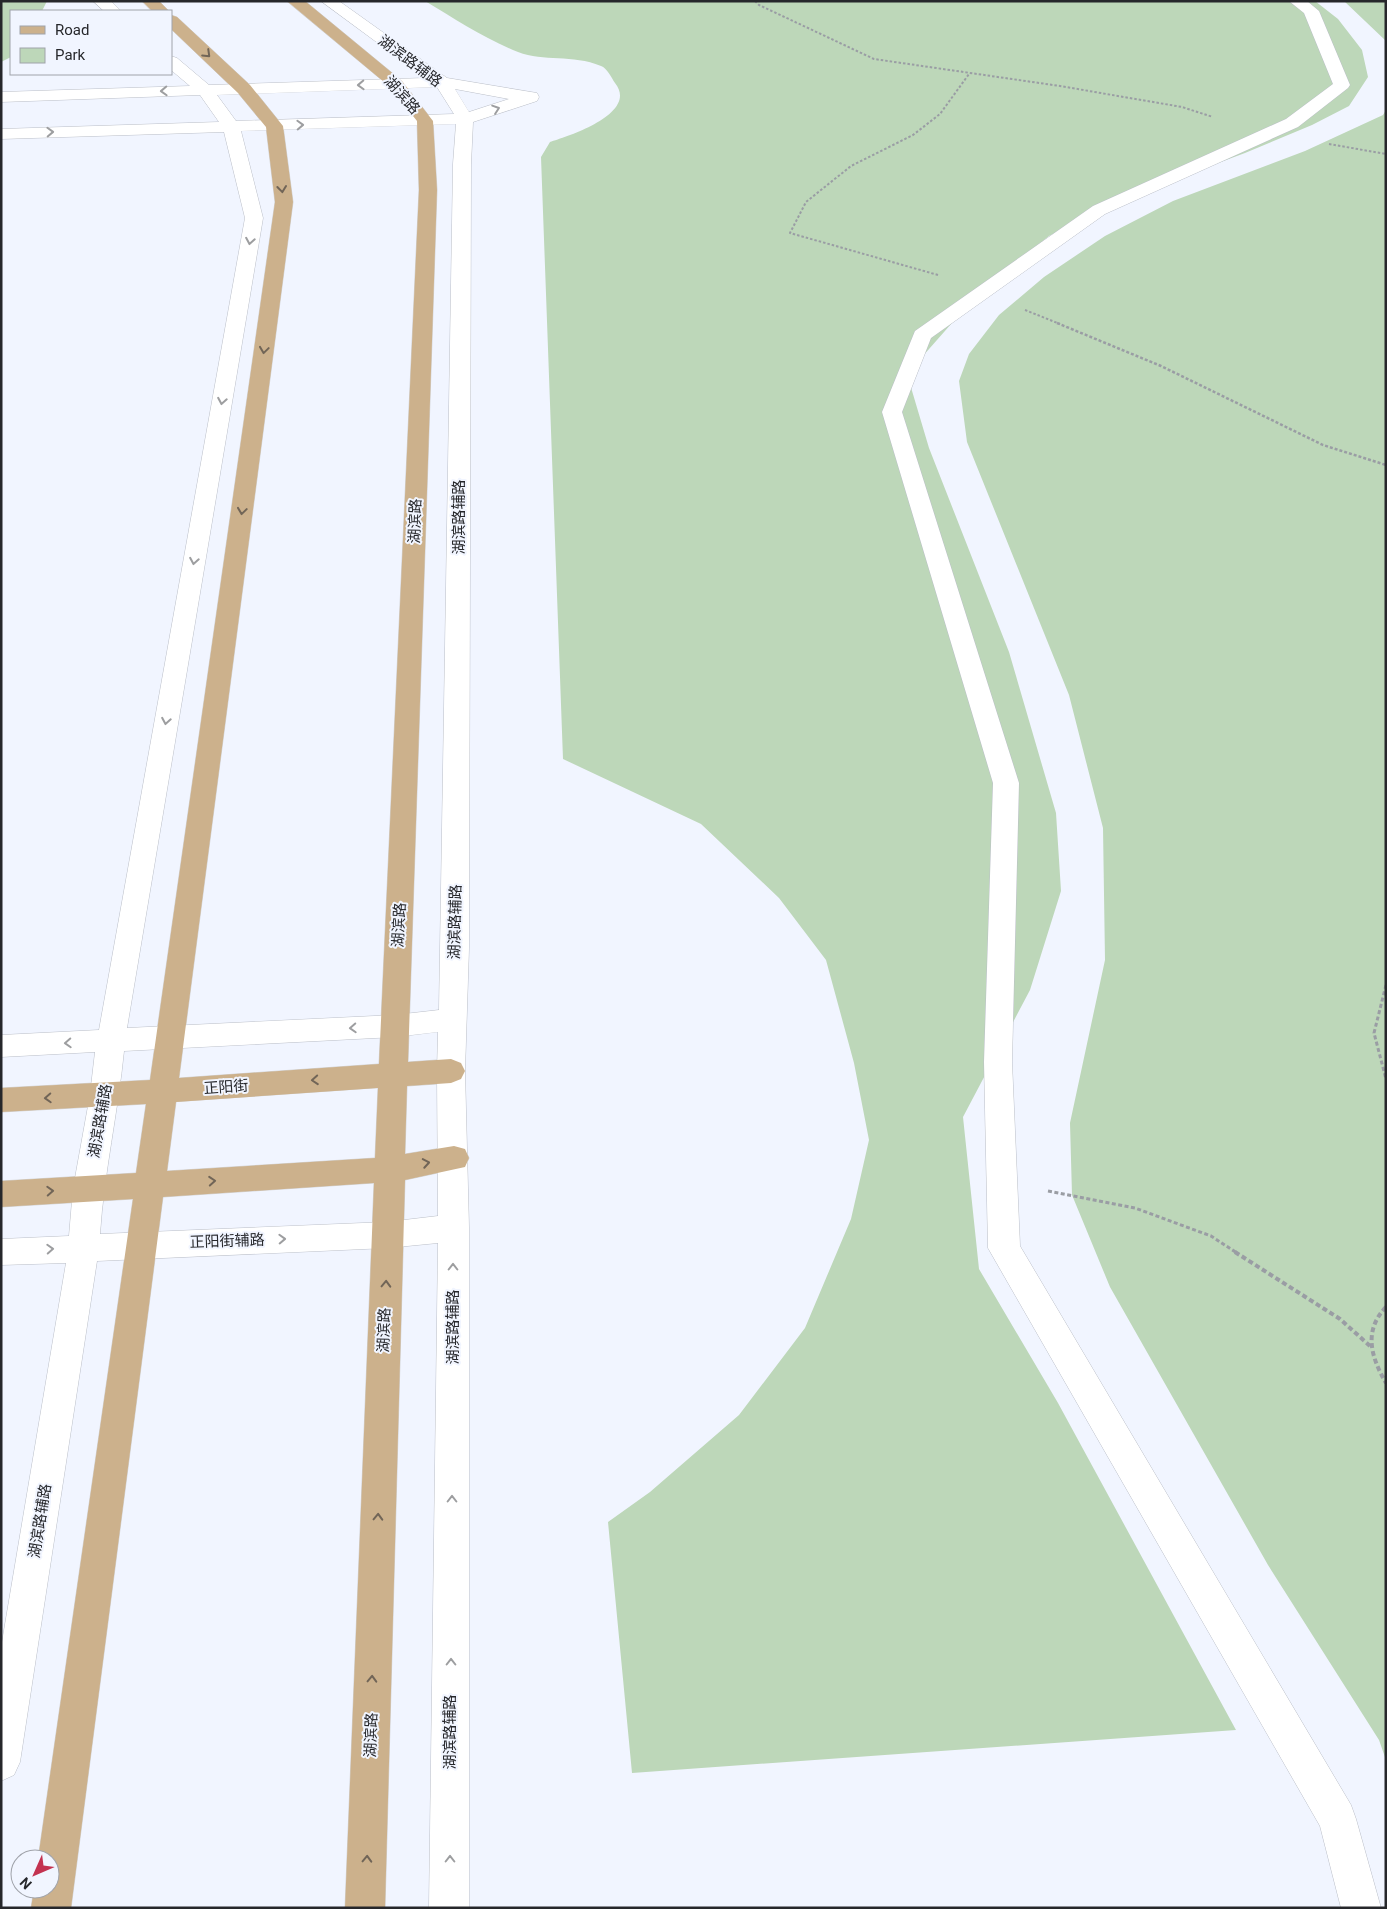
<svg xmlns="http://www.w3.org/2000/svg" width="1387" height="1909" viewBox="0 0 1387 1909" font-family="Roboto,'Noto Sans SC',sans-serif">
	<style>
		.green { fill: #bdd7b9 }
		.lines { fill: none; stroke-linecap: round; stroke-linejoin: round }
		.minor-casing { stroke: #bbbfc8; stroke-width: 1 }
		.major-casing { stroke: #d4d4d5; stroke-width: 1 }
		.path-far3 { stroke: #9a9da4; stroke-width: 2; stroke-dasharray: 2.5 2; stroke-linecap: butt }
		.path-far2 { stroke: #9a9da4; stroke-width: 2.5; stroke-dasharray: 3 2; stroke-linecap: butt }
		.path-far1 { stroke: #9a9da4; stroke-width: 3; stroke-dasharray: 4 2.5; stroke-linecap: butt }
		.path { stroke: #9a9da4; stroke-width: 4; stroke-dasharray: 5 3; stroke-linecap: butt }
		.minor { fill: #fff; fill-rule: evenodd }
		.major { fill: #ccb18c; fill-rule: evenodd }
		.oneway { stroke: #716557 }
		.oneway2 { stroke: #9d9ea0 }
		.labels { text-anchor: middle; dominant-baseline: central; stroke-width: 4; stroke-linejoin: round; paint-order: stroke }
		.street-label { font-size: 15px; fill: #26272b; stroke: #f1f5ff }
	</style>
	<rect width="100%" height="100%" fill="#f1f5ff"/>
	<path class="green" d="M1,1H47L42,11H11V57L1,62Z
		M425,1H1315L1338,19L1362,50L1368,77L1349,106L1312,125L1245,153L1132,195L1049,236L974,298L907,374L929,448L1009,652L1056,813L1061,891L1030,990L963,1117L979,1269L1058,1403L1236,1730L632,1773L608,1522L650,1492L739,1415L805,1328L851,1219L869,1140L854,1063L826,960L779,898L701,824L563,759L541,157L550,142C570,136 639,113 615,83C611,77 607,68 601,66C572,54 544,62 518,52C485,39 455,19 425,1Z
		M1344,1H1386V41Z
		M1386,110V1760L1379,1740L1268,1565L1110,1287L1072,1195L1070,1123L1105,960L1103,828L1069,695L967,442L959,381L969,354L999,315L1044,277L1105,236L1173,201L1305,151L1383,115Z"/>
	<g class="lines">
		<g class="minor-casing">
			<path id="minor" d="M93,1H111L121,11H104Z
				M321,1H339L447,78L537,93L539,97L537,101L473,122L471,164L469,948L465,1071L469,1228V1908H429L438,1243L387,1248L97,1261L20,1762L14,1775L1,1781V1648L66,1263L1,1265V1239L69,1236L73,1189L90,1095L95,1052L1,1057V1035L99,1030L245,218L224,132L1,139V129L219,122L200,95L1,102V92L190,86L171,70V56L177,58L209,85L425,78ZM437,87L454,114L236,121L217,95ZM455,89L509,99L469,112ZM456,124L453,164L439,1010L395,1015L127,1028L263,218L241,131ZM438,1032L437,1071L438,1216L387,1222L100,1234C104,1173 118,1112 124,1051L395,1037Z
				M1289,1H1307L1319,11L1350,85L1348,88L1298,127L1105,214L931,338L902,412L1019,783L1012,1062L1020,1246L1351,1805L1356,1819L1381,1908H1341L1320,1826L988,1248L984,1062L993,783L882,412L915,331L1093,206L1286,119L1333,84L1304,13Z"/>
		</g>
		<g class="major-casing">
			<path id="major" d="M142,1H159L169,11H152Z
				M287,1H305L402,81L433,121L437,190L408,1062L451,1059L461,1063L465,1071L461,1079L451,1083L407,1086L405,1154L454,1146L465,1149L469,1158L465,1167L405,1180L385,1908H345L374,1183L163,1197L71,1908H31L34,1889H50V1859H38L133,1199L1,1207V1181L136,1173L146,1104L1,1112V1088L150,1080L275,202L266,127L238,93L171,29V15L177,17L250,85L283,126L293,202L179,1078L379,1064L419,190L417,121L390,87ZM378,1088L375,1158L167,1171L176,1102Z"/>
		</g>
		<path class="path-far3" d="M755,1L759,5L874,59L1060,86L1182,107L1213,117
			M1329,144L1386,154
			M938,275L790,233L806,202L851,166L913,135L940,114L969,74
			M1025,310L1060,324"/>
		<path class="path-far2" d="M1057,323L1161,366L1323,445L1386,465"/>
		<path class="path-far1" d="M1386,985L1374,1033L1386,1079
			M1048,1191L1135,1208L1211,1236L1237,1253"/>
		<path class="path" d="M1235,1252L1340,1319L1370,1346
			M1386,1307C1363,1331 1371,1357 1386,1383"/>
		<use href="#minor" class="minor"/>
		<use href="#major" class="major"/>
	</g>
	<defs><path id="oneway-chevron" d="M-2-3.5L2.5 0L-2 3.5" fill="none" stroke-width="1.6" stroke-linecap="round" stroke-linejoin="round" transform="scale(1.25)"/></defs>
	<g class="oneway">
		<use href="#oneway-chevron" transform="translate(207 54) rotate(44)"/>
		<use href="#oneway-chevron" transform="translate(282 189) rotate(83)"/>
		<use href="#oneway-chevron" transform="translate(264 350) rotate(98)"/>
		<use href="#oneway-chevron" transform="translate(242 511) rotate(98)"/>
		<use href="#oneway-chevron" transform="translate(315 1080) rotate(176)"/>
		<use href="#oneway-chevron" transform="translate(48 1098) rotate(177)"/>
		<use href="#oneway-chevron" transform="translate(426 1163) rotate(-10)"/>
		<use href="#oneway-chevron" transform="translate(212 1181) rotate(-4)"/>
		<use href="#oneway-chevron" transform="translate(50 1191) rotate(-3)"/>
		<use href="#oneway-chevron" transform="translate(386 1284) rotate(-88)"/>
		<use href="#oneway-chevron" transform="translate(378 1517) rotate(-88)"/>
		<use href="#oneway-chevron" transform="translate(372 1679) rotate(-88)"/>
		<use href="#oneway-chevron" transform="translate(367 1859) rotate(-88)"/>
	</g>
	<g class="oneway2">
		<use href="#oneway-chevron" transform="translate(361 85) rotate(178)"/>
		<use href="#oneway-chevron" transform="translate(164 91) rotate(178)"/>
		<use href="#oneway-chevron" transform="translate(496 109) rotate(-19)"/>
		<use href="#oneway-chevron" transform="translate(300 125) rotate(-2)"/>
		<use href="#oneway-chevron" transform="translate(50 132) rotate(-2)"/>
		<use href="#oneway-chevron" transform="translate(250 241) rotate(100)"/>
		<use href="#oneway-chevron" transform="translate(222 401) rotate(100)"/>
		<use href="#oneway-chevron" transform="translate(194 561) rotate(100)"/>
		<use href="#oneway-chevron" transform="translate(166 721) rotate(100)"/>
		<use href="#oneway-chevron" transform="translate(353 1028) rotate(177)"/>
		<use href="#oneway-chevron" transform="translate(68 1043) rotate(177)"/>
		<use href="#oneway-chevron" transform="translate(282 1239) rotate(-2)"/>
		<use href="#oneway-chevron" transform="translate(50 1249) rotate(-3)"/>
		<use href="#oneway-chevron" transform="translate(453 1267) rotate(-90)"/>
		<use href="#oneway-chevron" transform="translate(452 1499) rotate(-90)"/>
		<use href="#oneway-chevron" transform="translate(451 1662) rotate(-90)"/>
		<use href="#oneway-chevron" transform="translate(450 1859) rotate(-90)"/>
	</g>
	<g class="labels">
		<g class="street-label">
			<text transform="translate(410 61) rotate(37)">湖滨路辅路</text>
			<text transform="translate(402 95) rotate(48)">湖滨路</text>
			<text transform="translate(459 517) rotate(-90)">湖滨路辅路</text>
			<text transform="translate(415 521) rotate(-88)">湖滨路</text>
			<text transform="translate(455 922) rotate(-89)">湖滨路辅路</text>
			<text transform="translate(399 925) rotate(-87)">湖滨路</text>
			<text transform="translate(226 1087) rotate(-4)">正阳街</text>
			<text transform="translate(100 1121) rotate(-80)">湖滨路辅路</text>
			<text transform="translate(227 1241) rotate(-2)">正阳街辅路</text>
			<text transform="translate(453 1327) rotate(-90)">湖滨路辅路</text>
			<text transform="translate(384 1330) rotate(-88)">湖滨路</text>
			<text transform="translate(40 1521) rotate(-81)">湖滨路辅路</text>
			<text transform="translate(450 1732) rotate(-90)">湖滨路辅路</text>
			<text transform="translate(371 1735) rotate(-88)">湖滨路</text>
		</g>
	</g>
	<rect width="1387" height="1909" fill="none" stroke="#26272b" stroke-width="5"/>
	<rect x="10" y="10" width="162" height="65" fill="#f1f5ff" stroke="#a0a3aa"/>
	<rect x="20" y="26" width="25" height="8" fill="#ccb18c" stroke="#a0a3aa"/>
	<text x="55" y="35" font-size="15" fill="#26272b">Road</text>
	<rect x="20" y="48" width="25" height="15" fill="#bdd7b9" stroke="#a0a3aa"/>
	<text x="55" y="60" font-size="15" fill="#26272b">Park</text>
	<g transform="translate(35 1874) rotate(225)"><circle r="24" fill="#f1f5ff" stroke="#a0a3aa"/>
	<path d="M0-4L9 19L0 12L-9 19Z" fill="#c33250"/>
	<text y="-8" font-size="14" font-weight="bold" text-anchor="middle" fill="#26272b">N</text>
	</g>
</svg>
